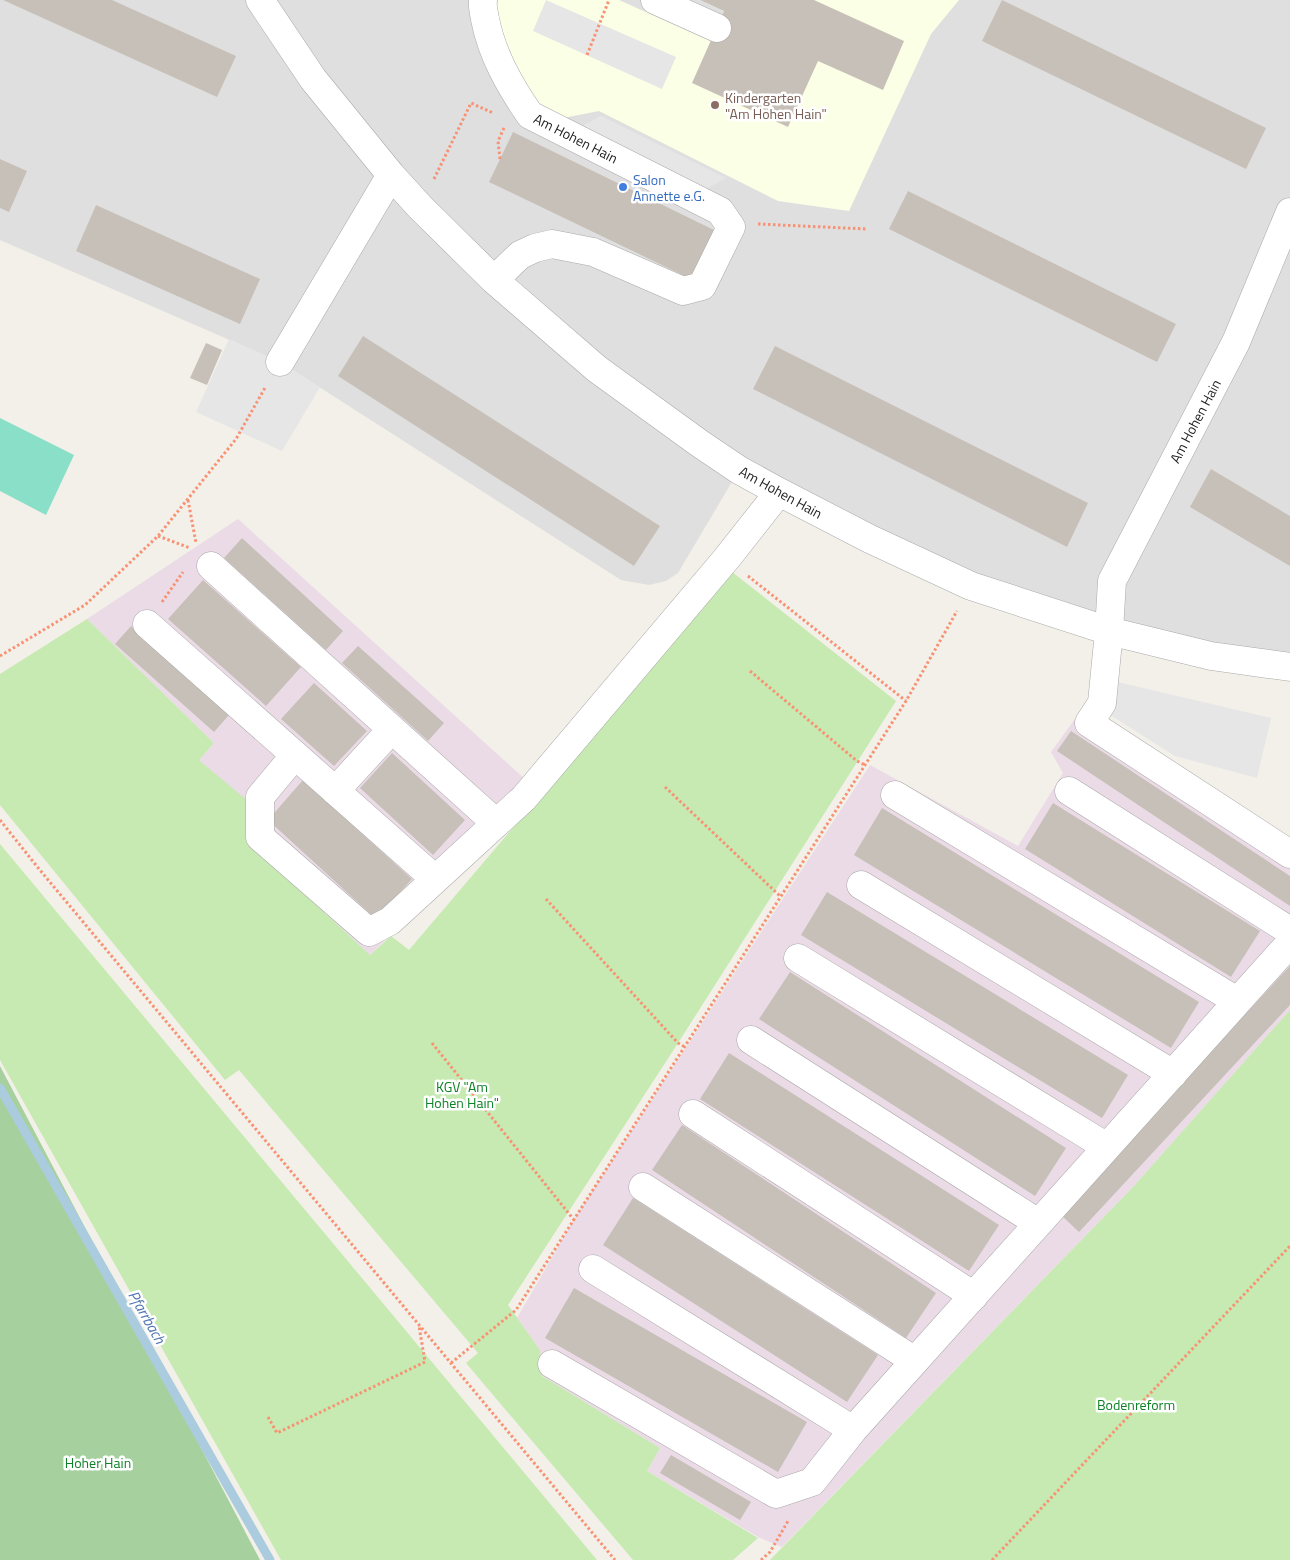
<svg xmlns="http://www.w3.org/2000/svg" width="1290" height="1560" viewBox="0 0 1290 1560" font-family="'Titillium Web',sans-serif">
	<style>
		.residential { fill: #e0dfdf }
		.industrial { fill: #ebdbe6 }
		.education { fill: #fbffe5 }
		.grass { fill: #c6eab1 }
		.forest { fill: #a7d09f }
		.pitch { fill: #89dfc8 }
		.parking { fill: #e6e6e6 }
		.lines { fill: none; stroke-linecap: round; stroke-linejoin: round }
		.stream { stroke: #abccde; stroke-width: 9 }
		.building { fill: #c7c0b8 }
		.minor-casing { stroke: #a9a9a9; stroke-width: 29 }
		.path { stroke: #f89274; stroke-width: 3; stroke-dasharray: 2.5 2.5; stroke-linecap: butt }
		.minor { stroke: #fff; stroke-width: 28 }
		.education-dot { fill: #8d6e63; stroke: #fff; stroke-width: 2 }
		.shop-dot { fill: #3f7fe0; stroke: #fff; stroke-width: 2 }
		.labels { text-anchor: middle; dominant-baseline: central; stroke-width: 5; stroke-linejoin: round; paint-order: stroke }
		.education-label { font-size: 14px; fill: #785e54; stroke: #fff; text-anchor: start }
		.street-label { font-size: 14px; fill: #222; stroke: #fff }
		.shop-label { font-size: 14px; fill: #366cbe; stroke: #fff; text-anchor: start }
		.park-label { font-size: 14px; fill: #0e8226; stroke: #fff }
		.water-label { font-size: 15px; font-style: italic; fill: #4e74b2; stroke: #fff }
	</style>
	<rect width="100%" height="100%" fill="#f2f0e9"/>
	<path class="residential" d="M0,0H1290V667L992,594L739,470L678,573L666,581L649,585L621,580L280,362L0,240Z"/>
	<path class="industrial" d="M238,519L538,791L370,955L251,844L248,802L199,760L214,743L87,619Z
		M1085,705L1290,839V1010L1133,1187L782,1547L758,1537L647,1471L660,1448L542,1376L540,1350L517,1318L573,1221L870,765L1018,846L1063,773L1051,752Z"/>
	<path class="education" d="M498,0H619L710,41L724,11L700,0H959L931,34L849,211L778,201L599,111L563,118H545L496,41V9Z"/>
	<path class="grass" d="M727,568L896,701L678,1043L508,1305L540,1350L542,1376L660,1448L647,1471L758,1538L733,1560H633L466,1363L478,1353L239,1070L225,1080L0,805V674L87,619L214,743L199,760L249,802L251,844L370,955L391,936L409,950L539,797Z
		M0,844L597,1560H281L0,1060Z
		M1290,1010V1560H770L1133,1187Z"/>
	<path class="forest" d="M0,1066L260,1560H0Z"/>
	<path class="pitch" d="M0,418L74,455L46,515L0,491Z"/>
	<path class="parking" d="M546,0L676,57L662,89L533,31Z
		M601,116L726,178L692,197L567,134Z
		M229,339L280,362L320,387L282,451L196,412Z
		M1092,676L1271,718L1257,778L1175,756L1110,715Z"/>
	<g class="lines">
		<path class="stream" d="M0,1088L270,1560"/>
	</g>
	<path class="building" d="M3,0H112L236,56L217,97Z
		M700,0H814L904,41L883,90L818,61L788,127L692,83L724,11Z
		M1002,0L1266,128L1246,169L982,41Z
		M513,132L714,230L691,279L489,182Z
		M0,159L27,171L9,212L0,208Z
		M908,191L1176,324L1157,362L889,229Z
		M96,205L260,279L240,324L76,251Z
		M363,336L660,526L634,566L338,376Z
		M206,343L222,350L207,385L190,378Z
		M775,346L1088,503L1067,547L753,389Z
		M1211,469L1290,516V566L1190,507Z
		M242,538L343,631L326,650L224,558Z
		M203,580L301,667L266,706L168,619Z
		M131,626L229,715L214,732L115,644Z
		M358,646L444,723L428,741L342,663Z
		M314,683L367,731L334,766L281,719Z
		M1071,731L1290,876V906L1057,751Z
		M392,753L465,820L433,855L360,788Z
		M303,780L412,879L376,919L268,820Z
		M1053,803L1260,931L1231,977L1025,849Z
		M882,808L1199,1002L1171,1048L854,855Z
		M827,892L1128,1075L1102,1118L801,935Z
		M1290,966V1005L1079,1232L1060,1214Z
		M790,972L1066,1148L1035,1196L759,1019Z
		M729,1053L999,1225L969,1271L700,1099Z
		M682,1125L936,1293L906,1338L652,1170Z
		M633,1198L878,1355L847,1402L603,1245Z
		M574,1288L807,1422L778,1472L545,1338Z
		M671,1455L751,1502L740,1520L660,1473Z"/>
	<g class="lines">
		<g class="minor-casing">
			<path id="minor" d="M260,0L313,79L391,175L420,207L494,280L597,369L699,443L739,470L779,492L870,539L971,586L1109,631L1211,656L1290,667
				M483,0C482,6 484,13 485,19C492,55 510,86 530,115L720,211L731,227L702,286L683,291L593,252L552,244L535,248L520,255L494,280
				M655,0L717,28
				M1290,212L1236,342L1112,581L1109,631L1102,703L1089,723L1290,854
				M280,362L391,175
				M211,566L496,823
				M147,624L435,879
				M295,755L260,797V837L369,932L390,921L524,798L727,558L779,492
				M335,791L392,729
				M1069,791L1290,931
				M895,795L1237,1001
				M861,885L1173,1074
				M798,958L1107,1147
				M751,1040L1038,1223
				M693,1114L974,1296
				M643,1187L915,1361
				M593,1269L853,1430
				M552,1364L776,1494L812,1482L853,1430L1290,943"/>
		</g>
		<path class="path" d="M587,55L609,0
			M500,159L498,141L504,128
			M434,179L471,103L493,113
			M758,224L867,229
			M188,500L196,543
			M158,536L190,548
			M748,576L906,701
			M162,602L183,572
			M0,656L85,605L158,536L236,439L266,386
			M750,671L857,761L865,765
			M665,787L781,897
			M0,820L39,869L615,1560
			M546,899L678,1043L685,1047
			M432,1043L574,1220
			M451,1363L516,1310L906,701L957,611
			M268,1417L277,1433L425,1362L419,1326
			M761,1560L770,1552L788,1521
			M992,1560L1290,1246"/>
		<use href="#minor" class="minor"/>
	</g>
	<circle class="education-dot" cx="715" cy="105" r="5"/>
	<circle class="shop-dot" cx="623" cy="187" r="5"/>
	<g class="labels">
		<g class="education-label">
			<text x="725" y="97">Kindergarten<tspan x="725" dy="16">"Am Hohen Hain"</tspan></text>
		</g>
		<g class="street-label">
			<text transform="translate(576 138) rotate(27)">Am Hohen Hain</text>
			<text transform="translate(1195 421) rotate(-62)">Am Hohen Hain</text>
			<text transform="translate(781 492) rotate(29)">Am Hohen Hain</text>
		</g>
		<g class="shop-label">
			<text x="633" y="179">Salon<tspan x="633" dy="16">Annette e.G.</tspan></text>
		</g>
		<g class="park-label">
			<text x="462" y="1086">KGV "Am<tspan x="462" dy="16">Hohen Hain"</tspan></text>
			<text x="1136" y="1404">Bodenreform</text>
			<text x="98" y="1462">Hoher Hain</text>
		</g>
		<g class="water-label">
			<text transform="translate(147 1317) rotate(60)">Pfarrbach</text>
		</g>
	</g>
</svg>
